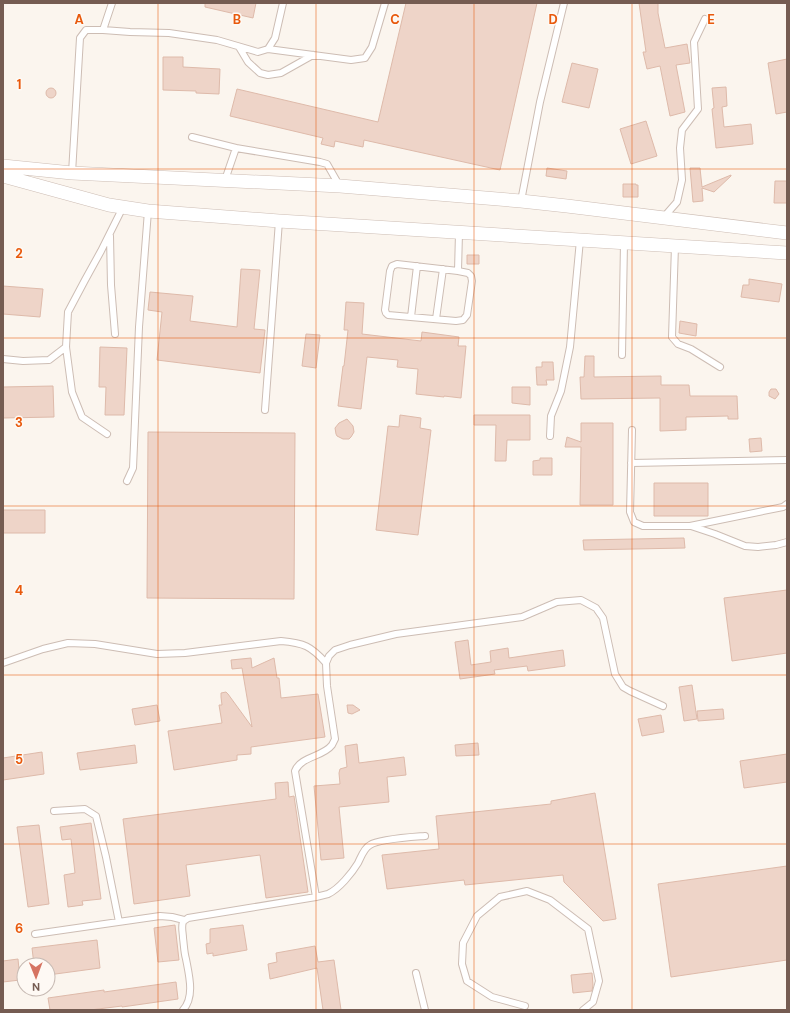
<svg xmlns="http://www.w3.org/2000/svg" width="790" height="1013" viewBox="0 0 790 1013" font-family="'DM Sans',sans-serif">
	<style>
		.building { fill: #eed4c8; stroke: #debaaa }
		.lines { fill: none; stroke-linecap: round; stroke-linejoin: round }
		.lane-casing { stroke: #cdbdb4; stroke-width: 8 }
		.street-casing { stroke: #cdbdb4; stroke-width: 14 }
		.lane { stroke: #fff; stroke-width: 6 }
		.street { stroke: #fff; stroke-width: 13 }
		.grid { fill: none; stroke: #e8590c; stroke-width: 1; stroke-opacity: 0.55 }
		.grid-label { font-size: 13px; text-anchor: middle; font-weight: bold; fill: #e8590c; stroke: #fef9f4; stroke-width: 3; stroke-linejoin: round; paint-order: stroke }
	</style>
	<rect width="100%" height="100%" fill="#fbf5ee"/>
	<path class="building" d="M205,3H256L253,18L205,7Z
		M406,3H537L500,170L364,140L363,147L335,141L334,147L321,144L323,138L230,116L237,89L378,122Z
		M639,3H658V13L665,48L687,44L690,63L676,65L685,112L670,116L660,66L647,69L643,52H646Z
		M163,57H183V67L220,69L219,94L196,93V91L163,90Z
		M787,59V112L776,114L768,63Z
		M572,63L598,69L589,108L562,102Z
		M726,87L727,106L722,107L724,127L751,124L753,144L716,148L712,109L714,108L712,88Z
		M46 93a5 5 0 1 1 10 0a5 5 0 1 1-10 0Z
		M646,121L657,156L631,164L620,129Z
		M547,168L567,171L566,179L546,176Z
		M690,168H700L702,187L731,175V176L714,192L702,188L703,201L693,202Z
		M775,181H787V203H774Z
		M623,184H636V185H638V197H623Z
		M467,255H479V264H467Z
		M241,269L260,270L254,329L265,330L260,373L157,360L162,312L148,310L150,292L193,296L190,321L237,327Z
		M749,279L782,284L779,302L741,297L743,285H749Z
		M3,286L43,289L40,317L3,314Z
		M346,302L364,303L362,334L421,341L422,332L459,337L458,346H466L461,398L444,396V397L416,394L418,369L397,367L398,360L367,357L361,409L338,406L343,366H344L348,330H344Z
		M680,321L697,324L696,336L679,333Z
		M306,334L320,335L316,368L302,366Z
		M100,347L127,348L124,415H105L106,387H99Z
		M585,356H594V377L661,376V385H689L690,396H737L738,419H728V416L686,417V430L660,431V398L581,399L580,377H584Z
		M542,362H553L554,380H546L547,385H537L536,367H542Z
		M53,386L54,417L3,418V387Z
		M512,387H530V405L512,403Z
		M771,389H776L779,394L775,399L769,396V392Z
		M400,415L421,418L420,428L431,430L418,535L376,530L388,426L399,427Z
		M474,415H530V440H507L506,461H495L496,425H474Z
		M347,419L353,426L354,432L351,437L349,439H343L337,436L336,434L335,428L339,423Z
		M581,423H613V505H580L581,447H565L567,437L581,442Z
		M148,432L295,433L294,599L147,598Z
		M761,438L762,451L750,452L749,439Z
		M540,458H552V475H533V461L540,460Z
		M654,483H708V516H654Z
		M3,510H45V533H3Z
		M684,538L685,548L584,550L583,540Z
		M787,590V653L732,661L724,598Z
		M468,640L471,665L491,662L490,651L508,648L509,658L563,650L565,666L528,671L527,666L494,670L495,674L460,679L455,642Z
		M251,658L252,668L274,658L277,678H279L281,698L318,694L325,737L251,747V754L237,755V760L174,770L168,731L222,723L219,705H222L221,697V693L226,692L228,694L252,727L242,668L232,669L231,660Z
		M692,685L697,719L684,721L679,687Z
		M157,705L160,721L135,725L132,709Z
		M347,705H353L360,710L352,714L348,713Z
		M723,709L724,719L698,721L697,711Z
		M661,715L664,732L642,736L638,719Z
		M478,743L479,755L456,756L455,745Z
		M357,744L359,763L404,757L406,775L387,777L389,802L339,807L344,858L321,860L314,786L340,784L339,773L340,769L347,767L345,746Z
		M135,745L137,763L80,770L77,753Z
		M42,752L44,774L3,780V758Z
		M787,754V782L744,788L740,761Z
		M288,782L289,797L294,796L308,892L266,898L260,855L186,865L190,896L134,904L123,819L276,799L275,783Z
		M595,793L616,919L603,921L564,882L563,875L465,885L464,880L387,889L382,855L439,849L436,816L551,804V801Z
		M91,823L101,899L82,901L83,905L68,907L64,875L75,873L71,839L62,840L60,827Z
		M39,825L49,904L28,907L17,827Z
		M787,866V960L671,977L658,884Z
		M175,925L179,960L158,962L154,928Z
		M243,925L247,950L213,956V953L207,954L206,944L210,943V929Z
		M97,940L100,968L48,975V965H34L32,948Z
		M315,946L318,962L334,960L341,1010H323L317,968L270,979L268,964L277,962L276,953Z
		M18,959L20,980L3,982V961Z
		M592,973L593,985L592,991L573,993L571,975Z
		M176,982L178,999L122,1007V1006L90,1010H50L48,998L104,990V992Z"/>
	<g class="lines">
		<g class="lane-casing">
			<path id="lane" d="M103,30L112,3
				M239,47L248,62L260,73L268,75L281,73L313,55
				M268,49L351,60L365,58L372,47L385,3
				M192,137L236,148
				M72,173L80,38L86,30H103L130,32L169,33L217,40L258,52L268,49L275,38L283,3
				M225,180L236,148L320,162L327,164L339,185
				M521,201L540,102L564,3
				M663,218L677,202L682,180L680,148L682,130L698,109L694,42L705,19
				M110,236L111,285L115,334
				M675,246L672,337L678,344L691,349L720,367
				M458,271L468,273L471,276L472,281L467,315L463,320L456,321L388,315L386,313L385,310L390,271L392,266L397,264L458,271L459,233
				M411,317L417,266
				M436,319L443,269
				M622,355L624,243
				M3,359L23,361L49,360L66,347
				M265,410L279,221
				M632,430L630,512L634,522L643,526H690L783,507L787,504
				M107,434L82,417L72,392L66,347L68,312L85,280L101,251L123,207
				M550,436L551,416L561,391L570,347L580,240
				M631,463L787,460
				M127,481L133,468L139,327L148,211
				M691,526L715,534L745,546L758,547L776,545L787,542
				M3,663L43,649L68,643L95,644L157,654L185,653L281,641C304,643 311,646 326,663
				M54,811L85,809L96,816L106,857L119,922
				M316,897L295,771C301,756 323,757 332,745C333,743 334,741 335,739L327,686L326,663L329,656L335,650L350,645L396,634L522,617L557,602L581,600L596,608L603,618L615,674L623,687L630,691L663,706
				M35,934L160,916L172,917L184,920
				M416,973L425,1010
				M525,1006L492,997L467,981L462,964L463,943L477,916L500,897L527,891L550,900L588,929L599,981L593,1002L583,1010
				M183,1010C195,997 189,975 186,959C184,952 184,945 183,938C183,933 181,927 183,922C184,920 186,920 188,918L316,897C320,896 324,895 328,894C339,889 352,873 358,863C361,857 364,848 370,845C379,839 413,837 425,836"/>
		</g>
		<g class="street-casing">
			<path id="street" d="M3,166L72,173L340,186L521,201L567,206L787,233
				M3,176L109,205L148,211L279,221L787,253"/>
		</g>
		<use href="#lane" class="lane"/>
		<use href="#street" class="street"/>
	</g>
	<path class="grid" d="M158,3V1010M316,3V1010M474,3V1010M632,3V1010M3,169H787M3,338H787M3,506H787M3,675H787M3,844H787"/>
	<g class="grid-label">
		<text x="79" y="24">A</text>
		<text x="237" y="24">B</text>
		<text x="395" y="24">C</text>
		<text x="553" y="24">D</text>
		<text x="711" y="24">E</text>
		<text x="19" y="89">1</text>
		<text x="19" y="258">2</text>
		<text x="19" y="427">3</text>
		<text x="19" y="595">4</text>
		<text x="19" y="764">5</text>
		<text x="19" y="933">6</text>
	</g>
	<rect width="790" height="1013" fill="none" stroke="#755c52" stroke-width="8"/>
	<g transform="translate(36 977) rotate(179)"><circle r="19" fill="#fef9f4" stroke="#c7bab3"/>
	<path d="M0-3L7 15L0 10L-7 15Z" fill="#d67361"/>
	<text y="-6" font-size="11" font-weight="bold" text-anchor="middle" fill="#755c52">N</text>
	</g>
</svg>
